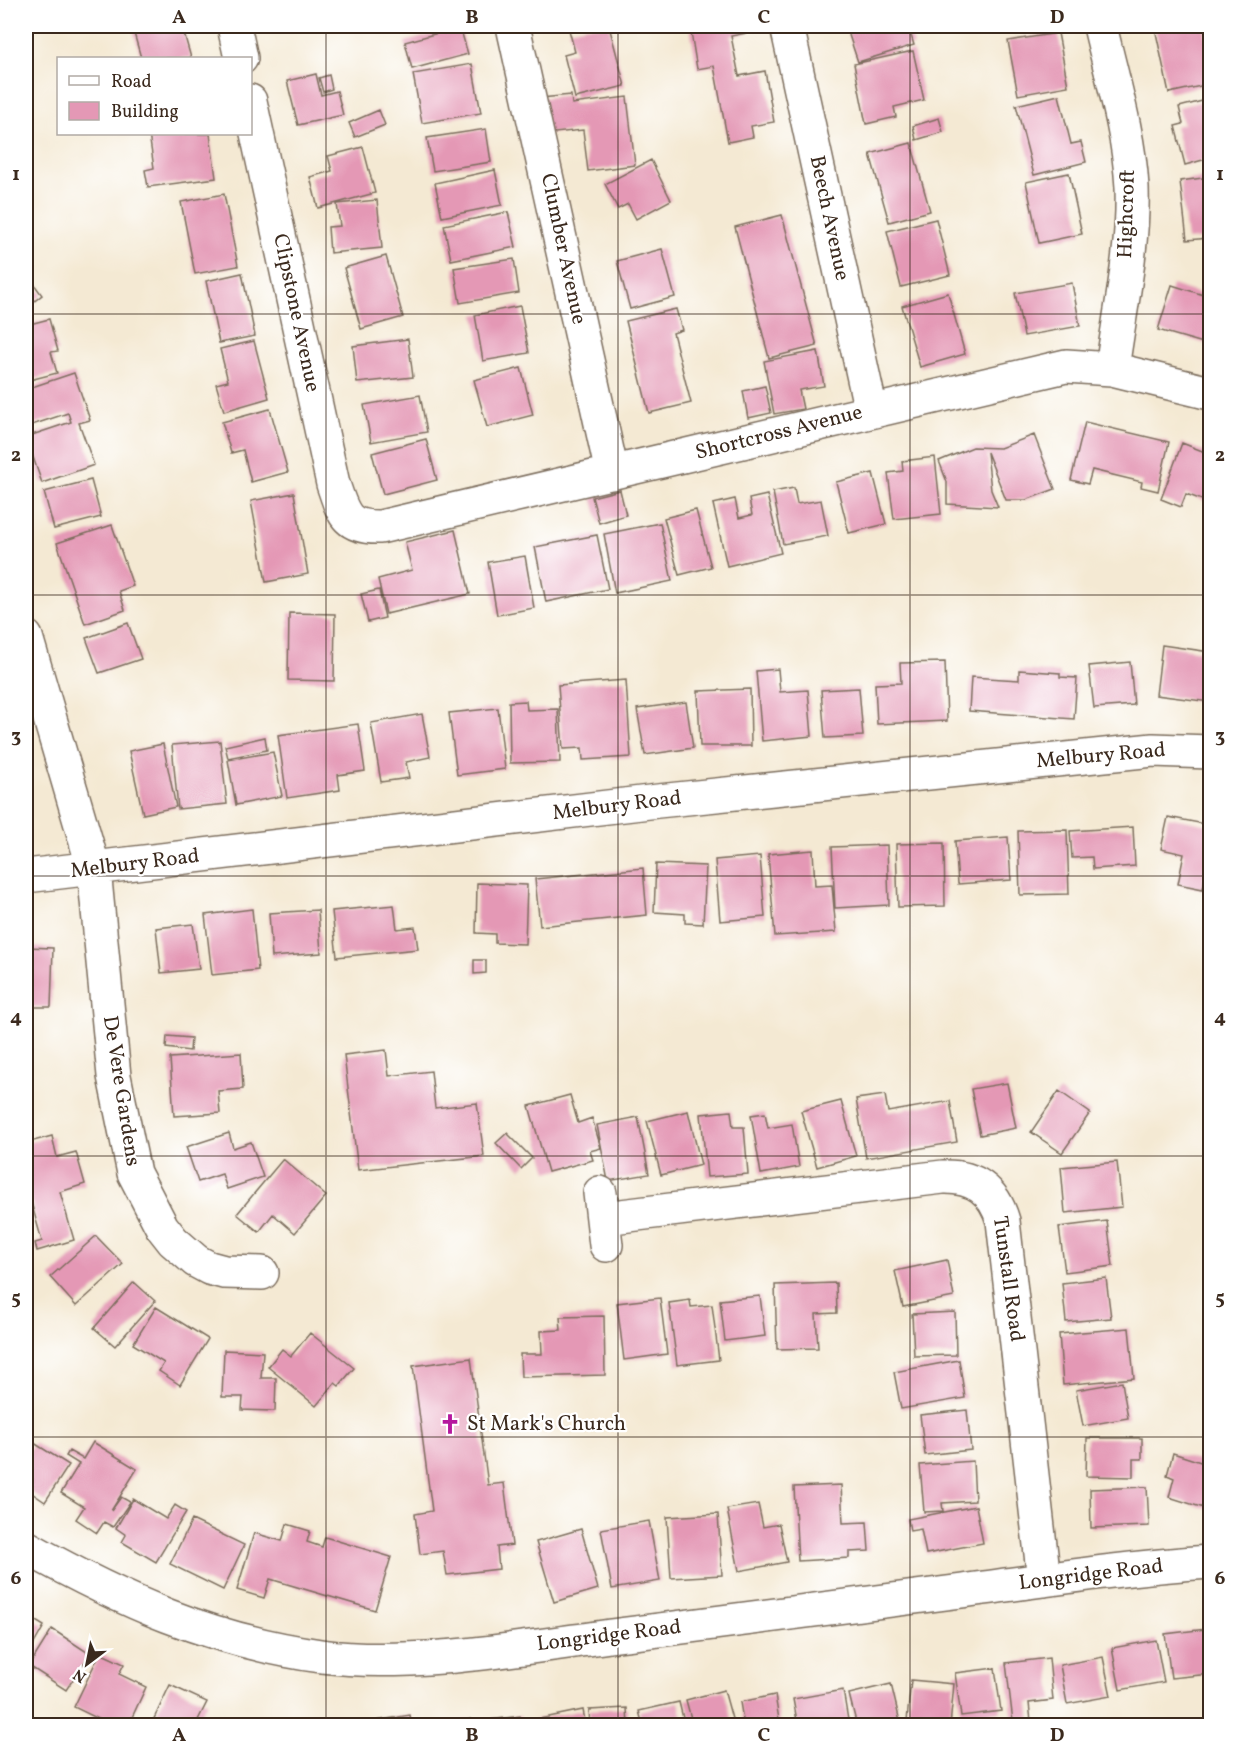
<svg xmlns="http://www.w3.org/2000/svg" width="1236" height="1751" viewBox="0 0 1236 1751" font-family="Vollkorn,serif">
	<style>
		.building { fill: #e498b5 }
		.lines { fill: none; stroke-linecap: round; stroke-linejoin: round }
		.minor-casing { stroke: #7c6d5d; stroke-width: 36 }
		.minor { stroke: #fff; stroke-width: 33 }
		.grid { fill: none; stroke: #3b2a1e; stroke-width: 1.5; stroke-opacity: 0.55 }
		.labels { text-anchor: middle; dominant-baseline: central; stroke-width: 4.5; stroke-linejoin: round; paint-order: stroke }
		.street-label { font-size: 21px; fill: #3b2a1e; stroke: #fff }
		.poi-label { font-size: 21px; fill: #3b2a1e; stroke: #fff; text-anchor: start }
		.neatline { fill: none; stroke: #3b2a1e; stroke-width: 2 }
		.grid-label { font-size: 20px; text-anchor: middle; font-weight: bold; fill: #3b2a1e }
	</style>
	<rect width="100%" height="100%" fill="#fff"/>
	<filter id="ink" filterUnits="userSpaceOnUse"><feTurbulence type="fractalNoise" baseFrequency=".0167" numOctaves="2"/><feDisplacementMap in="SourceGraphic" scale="12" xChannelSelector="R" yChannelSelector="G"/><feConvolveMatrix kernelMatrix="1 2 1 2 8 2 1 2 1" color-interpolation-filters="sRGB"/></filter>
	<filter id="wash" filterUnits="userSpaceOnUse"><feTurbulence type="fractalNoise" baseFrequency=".008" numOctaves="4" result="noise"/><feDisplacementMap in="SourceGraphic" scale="24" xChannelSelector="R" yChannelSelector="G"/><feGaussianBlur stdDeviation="1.35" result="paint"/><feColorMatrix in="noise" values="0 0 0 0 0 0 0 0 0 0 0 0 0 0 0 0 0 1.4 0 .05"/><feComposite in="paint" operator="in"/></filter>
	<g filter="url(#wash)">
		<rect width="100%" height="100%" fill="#f4e9d3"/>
		<g id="blocks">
			<path class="building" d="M132,26H182L191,58H141Z
				M586,26H609L625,86L575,98L564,55L575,52L569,30Z
				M690,26H745L747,33L731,36L739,76L765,71L774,122L751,126L753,137L728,142L714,66L697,69Z
				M846,26H908L914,45L858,62Z
				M1002,26H1034L1004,34Z
				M1167,26H1204L1210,55V84L1169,93L1155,28Z
				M460,27L468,54L412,69L405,42Z
				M1058,33L1068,86L1018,95L1008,41Z
				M913,51L924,100L894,107L896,117L866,124L854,64Z
				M472,64L481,113L422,123L413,74Z
				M316,74L321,95L337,91L343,115L298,125L287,81Z
				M329,75L332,89L323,92L319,78Z
				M571,95L572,104L627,97L635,165L588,171L583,130L545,134L541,98Z
				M1059,95L1071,144L1081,142L1086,162L1034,175L1016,105Z
				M1210,99V158L1185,165L1175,126L1183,124L1179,107Z
				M379,110L385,125L355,137L349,123Z
				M939,118L943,132L916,140L913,126Z
				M486,129L491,162L433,171L427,138Z
				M149,134H210L216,178L148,187L145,170L154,168Z
				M911,143L930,211L889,222L870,154Z
				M363,147L375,193L318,208L310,177L332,171L328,156Z
				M651,160L671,200L636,219L628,204L618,209L605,184Z
				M495,170L502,205L442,217L435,183Z
				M1069,173L1082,234L1039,243L1026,182Z
				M1210,177V238L1187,240L1180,181Z
				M224,194L238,266L195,274L181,202Z
				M377,200L382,248L330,253L328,227L340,226L337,204Z
				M508,212L516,247L451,260L444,225Z
				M782,215L817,346L769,358L735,227Z
				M936,219L950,275L901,287L887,231Z
				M662,249L675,297L630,309L617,261Z
				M386,256L403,317L361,329L344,268Z
				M514,259L519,293L460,303L454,268Z
				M26,273L42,295L26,308Z
				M242,273L255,336L219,343L206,281Z
				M1072,283L1080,326L1024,336L1015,293Z
				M1172,285L1210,297V345L1158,330Z
				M948,293L965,354L920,367L902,306Z
				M520,306L529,353L483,361L475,315Z
				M676,309L682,330L673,333L691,403L649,413L626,321Z
				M49,319L58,351L51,352L57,373L26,381V325Z
				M408,339L413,377L357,383L353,346Z
				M254,341L269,398L224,411L216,384L228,381L220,349Z
				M818,351L824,386L799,390L803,409L774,414L764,361Z
				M521,368L533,415L487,427L474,380Z
				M74,373L90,420L79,423L94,465L42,483L26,437L71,422L68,413L26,427V389Z
				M765,386L771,413L748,418L743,391Z
				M420,395L427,432L371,442L364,405Z
				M270,409L288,472L251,482L243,450L231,453L222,422Z
				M1085,422L1169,442L1158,491L1141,487L1142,482L1092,470L1088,484L1071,480Z
				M1034,435L1055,489L1026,500H1006L987,452L991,490L998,507L947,504V482L939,461L973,447L1000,448Z
				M426,439L437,480L383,494L372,453Z
				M1182,443L1210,454V503L1186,494L1181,507L1161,499Z
				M935,457L941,514L894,519L888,473L903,471L902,461Z
				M873,473L886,524L849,533L836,482Z
				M91,480L101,517L54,529L44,492Z
				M794,488L797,504L821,500L828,536L783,544L773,492Z
				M620,490L626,515L599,523L592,497Z
				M294,493L308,574L266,582L251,501Z
				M767,495L781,553L727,566L713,504L735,499L739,518L752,515L749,499Z
				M696,510L711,567L679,575L664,518Z
				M660,523L672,581L615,593L604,534Z
				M112,525L133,586L119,591L125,610L85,624L57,543Z
				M455,530L470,594L386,614L378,579L412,570L405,542Z
				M597,535L608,589L546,602L535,547Z
				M525,556L534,608L497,615L488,562Z
				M379,590L385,618L368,622L361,594Z
				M289,613L335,614L334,681L288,680Z
				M128,623L141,659L99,673L86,638Z
				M1162,645L1210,652V702L1156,695Z
				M945,662L947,721L877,724L875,684L901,683L900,663Z
				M1130,662L1134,705L1094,708L1089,666Z
				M778,669L780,692L808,690L812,736L762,741L756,671Z
				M1019,670L1060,673V677L1077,678L1074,719L969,711L971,677L1019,680Z
				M626,680L631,757L583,760L582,748L563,749L558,685Z
				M859,688L863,736L825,738L821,690Z
				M750,689L751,746H700L698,691Z
				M526,701L527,710L558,709L560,762L510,763L509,702Z
				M686,702L693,748L645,755L637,709Z
				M498,708L505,769L457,775L449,713Z
				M422,714L430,757L406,762L409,778L381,782L371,723Z
				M358,724L365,771L338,775L340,790L287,798L278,735Z
				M265,737L267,750L228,758L225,746Z
				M220,741L227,804L178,809L172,745Z
				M163,744L176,807L143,814L129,751Z
				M273,752L282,796L236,805L228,760Z
				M1168,817L1210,825V851L1203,889L1178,884L1184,854L1161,849Z
				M1133,827L1135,866L1093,869L1092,857L1072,858L1070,831Z
				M1067,830L1069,894L1020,895L1018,831Z
				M1008,837L1011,880L958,884L955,841Z
				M944,843L945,906L898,907L896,844Z
				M887,845L889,905L835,908L832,847Z
				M813,850L815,886L832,885L836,932L775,936L768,854Z
				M760,856L765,917L720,921L715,860Z
				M656,864L706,866L703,924L685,923V914L654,912Z
				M643,868L647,915L540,926L535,879Z
				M477,883L527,885L525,944L495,943V934L476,933Z
				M394,905L397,929L415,927L418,949L337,957L332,911Z
				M252,909L258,970L212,975L205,915Z
				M318,910L321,953L272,957L269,913Z
				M193,924L199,969L161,973L156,928Z
				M26,947L53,948L51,1007H26Z
				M474,960H486V973L474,974Z
				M167,1036L191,1038L190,1051L166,1048Z
				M386,1050L389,1076L431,1071L435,1108L477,1103L484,1156L358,1170L344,1055Z
				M241,1053L243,1089L218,1091L220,1113L174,1116L170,1058Z
				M1007,1083L1016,1128L980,1135L971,1089Z
				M1059,1091L1090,1113L1062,1153L1031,1132Z
				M570,1095L578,1123L592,1118L601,1148L590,1151L593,1160L548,1172L529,1106Z
				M885,1095L888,1112L950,1101L957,1142L866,1158L856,1099Z
				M841,1101L856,1156L817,1167L801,1111Z
				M688,1111L701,1165L661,1175L647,1121Z
				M731,1111L733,1127H744L748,1174L707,1177L701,1114Z
				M765,1113L768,1128L792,1124L799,1167L761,1174L751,1115Z
				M638,1117L649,1174L608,1181L597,1125Z
				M229,1133L233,1148L251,1142L263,1177L227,1189L222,1174L198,1182L186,1147Z
				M507,1133L532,1158L521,1169L496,1143Z
				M52,1136L57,1157L76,1152L85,1184L60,1192L74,1240L37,1251L35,1243L42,1241L26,1184V1143Z
				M283,1159L326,1196L295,1233L273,1214L259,1232L237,1214Z
				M1117,1162L1122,1207L1065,1213L1061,1167Z
				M1107,1221L1113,1266L1065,1272L1059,1227Z
				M96,1236L123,1264L76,1306L50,1277Z
				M947,1260L954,1297L903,1307L895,1271Z
				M1106,1278L1111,1318L1066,1322L1062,1283Z
				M134,1282L155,1301L115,1346L94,1328Z
				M836,1283L837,1313L816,1314L818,1348L777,1349L775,1285Z
				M760,1296L765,1336L725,1341L720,1300Z
				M660,1298L667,1354L624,1360L617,1303Z
				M690,1300L691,1307L712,1305L719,1360L677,1365L669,1303Z
				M156,1307L208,1339L180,1385L159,1371L164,1363L133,1344Z
				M955,1312L956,1355L914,1356L912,1314Z
				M604,1316L605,1375L521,1377L520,1354H542L541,1331L561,1330L560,1317Z
				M1129,1328L1134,1378L1063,1385L1059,1334Z
				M310,1333L354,1368L339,1386L335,1383L316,1406L268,1367L282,1349L291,1356Z
				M224,1350L263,1352L261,1378H276L275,1411L242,1410L243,1397H222Z
				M471,1358L488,1485L504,1483L512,1545L497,1547L499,1569L447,1575L443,1551L420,1554L415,1514L432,1511L413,1366Z
				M959,1360L965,1398L901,1409L894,1372Z
				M1122,1382L1128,1418L1083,1426L1076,1390Z
				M967,1410L971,1450L925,1455L920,1415Z
				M1087,1438H1142V1459H1133V1477L1086,1476Z
				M93,1442L137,1469L111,1511L121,1497L130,1502L113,1527L104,1522L97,1533L76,1519L84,1507L61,1493L79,1464L66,1456L69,1451L83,1459Z
				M34,1443L69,1465L45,1502L26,1489V1456Z
				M1173,1453L1210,1465V1510L1169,1497L1174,1478L1167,1475Z
				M973,1461L975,1501L942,1503L943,1511L924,1512L920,1465Z
				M841,1485L843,1523L867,1522L869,1551L849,1552V1558L798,1561L794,1487Z
				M1147,1487L1149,1526L1091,1528L1090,1489Z
				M133,1499L166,1519L175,1505L186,1512L156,1562L122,1542L126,1535L116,1528Z
				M758,1504L763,1527L779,1524L787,1562L739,1571L727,1509Z
				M976,1506L983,1543L926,1554L921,1529L910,1531L908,1519Z
				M718,1514L722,1575L671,1578L667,1517Z
				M192,1520L244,1545L223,1590L170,1564Z
				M649,1521L660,1581L612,1589L601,1529Z
				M287,1524L310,1531L307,1542L322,1547L325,1537L391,1557L375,1610L270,1579L264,1598L237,1590L254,1533L282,1541Z
				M581,1529L598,1589L554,1602L536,1542Z
				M26,1615L44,1626L26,1658Z
				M52,1629L90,1654L66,1690L29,1666Z
				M1206,1629L1210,1674L1171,1678L1165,1634Z
				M1156,1640L1164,1682L1120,1690L1112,1648Z
				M100,1653L124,1664L119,1674L146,1687L128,1726H113L74,1707Z
				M1103,1657L1111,1696L1067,1704L1060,1665Z
				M1049,1658L1053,1700L1029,1703L1031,1721L1013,1722L1006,1663Z
				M995,1668L1001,1711L961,1716L955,1673Z
				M911,1680L954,1684L950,1726L907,1721Z
				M891,1684L901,1726H857L849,1694Z
				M170,1685L207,1702L195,1726L151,1725Z
				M724,1690L734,1726H693L686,1700Z
				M843,1690L849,1726H798L793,1699Z
				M775,1695L780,1726H744L740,1702Z
				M679,1702L685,1726H643L639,1711Z
				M627,1708L628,1726H590L589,1710Z
				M583,1710L586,1726H535L534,1720Z
				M410,1715L412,1726H375L374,1721Z
				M520,1716L521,1726H481V1721Z
				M471,1719L473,1726H449V1725Z
				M326,1720L359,1724V1726H326Z"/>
		</g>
	</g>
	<g filter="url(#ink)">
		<use href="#blocks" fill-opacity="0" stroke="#7c6d5d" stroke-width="1.5"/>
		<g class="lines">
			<g class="minor-casing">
				<path id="minor" d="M234,26L241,58
					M513,26L612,473
					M787,26L871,411
					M1100,26C1112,78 1129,133 1132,187C1134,247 1120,310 1112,369
					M250,101L333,484C343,513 345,528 380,527L1066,366L1112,369L1210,393
					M26,637L94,869L114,1076L134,1173L162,1227L173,1241L196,1261L209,1268L224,1272L262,1273
					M26,876L658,801L1153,750L1210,752
					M600,1193L606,1245
					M604,1218L943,1177C974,1176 994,1190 1003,1221L1044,1580
					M26,1547C121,1600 211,1641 321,1656C411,1668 527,1647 618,1635C733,1621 848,1606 962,1591C1045,1580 1128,1567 1210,1562"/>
			</g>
			<use href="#minor" class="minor"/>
		</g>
	</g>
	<path class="grid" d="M326,26V1726M618,26V1726M910,26V1726M26,314H1210M26,595H1210M26,876H1210M26,1156H1210M26,1437H1210"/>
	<defs>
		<g id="church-bare" transform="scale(1.62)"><path d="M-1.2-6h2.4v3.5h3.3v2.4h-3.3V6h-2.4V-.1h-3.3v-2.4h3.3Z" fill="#b5179e" stroke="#fff" stroke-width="2.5" paint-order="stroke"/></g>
	</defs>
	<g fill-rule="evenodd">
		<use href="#church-bare" x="450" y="1424"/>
	</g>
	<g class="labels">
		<g class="street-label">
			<text transform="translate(1127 214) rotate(-88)">Highcroft</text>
			<text transform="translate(829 218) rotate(78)">Beech Avenue</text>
			<text transform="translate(563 249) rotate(78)">Clumber Avenue</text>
			<text transform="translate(296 313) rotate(78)">Clipstone Avenue</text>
			<text transform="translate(779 433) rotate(-14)">Shortcross Avenue</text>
			<text transform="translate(1101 756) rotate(-5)">Melbury Road</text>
			<text transform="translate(617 806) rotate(-7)">Melbury Road</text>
			<text transform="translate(135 864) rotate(-7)">Melbury Road</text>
			<text transform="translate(121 1091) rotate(81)">De Vere Gardens</text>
			<text transform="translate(1008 1279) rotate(82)">Tunstall Road</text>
			<text transform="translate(1091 1575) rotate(-7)">Longridge Road</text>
			<text transform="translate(609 1636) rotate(-7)">Longridge Road</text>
		</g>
		<g class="poi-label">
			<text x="467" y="1424">St Mark's Church</text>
		</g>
	</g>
	<rect width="1236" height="1751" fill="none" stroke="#fff" stroke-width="66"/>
	<rect x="57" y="57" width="195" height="78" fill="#ffffff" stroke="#b1aaa5" stroke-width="1.5"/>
	<rect x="69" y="76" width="30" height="9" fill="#ffffff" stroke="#b1aaa5" stroke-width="1.5"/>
	<text x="111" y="87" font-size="18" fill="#3b2a1e">Road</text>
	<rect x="69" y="102" width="30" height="18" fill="#e498b5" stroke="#b1aaa5" stroke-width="1.5"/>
	<text x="111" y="117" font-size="18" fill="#3b2a1e">Building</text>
	<g transform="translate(87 1664) rotate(212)" stroke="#ffffff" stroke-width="4.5" paint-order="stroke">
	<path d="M0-4.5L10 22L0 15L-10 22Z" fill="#3b2a1e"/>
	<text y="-9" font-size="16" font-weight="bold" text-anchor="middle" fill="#3b2a1e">N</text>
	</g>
	<rect x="33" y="33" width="1170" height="1685" class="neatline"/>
	<g class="grid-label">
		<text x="179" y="23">A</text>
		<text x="472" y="23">B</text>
		<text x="764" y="23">C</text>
		<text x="1057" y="23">D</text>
		<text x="16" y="180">1</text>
		<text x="1220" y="180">1</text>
		<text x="16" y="461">2</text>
		<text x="1220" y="461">2</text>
		<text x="16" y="742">3</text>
		<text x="1220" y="742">3</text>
		<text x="16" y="1023">4</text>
		<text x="1220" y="1023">4</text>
		<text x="16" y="1304">5</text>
		<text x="1220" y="1304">5</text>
		<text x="16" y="1584">6</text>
		<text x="1220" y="1584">6</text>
		<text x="179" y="1741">A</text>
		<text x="472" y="1741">B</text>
		<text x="764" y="1741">C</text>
		<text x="1057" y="1741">D</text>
	</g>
</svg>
